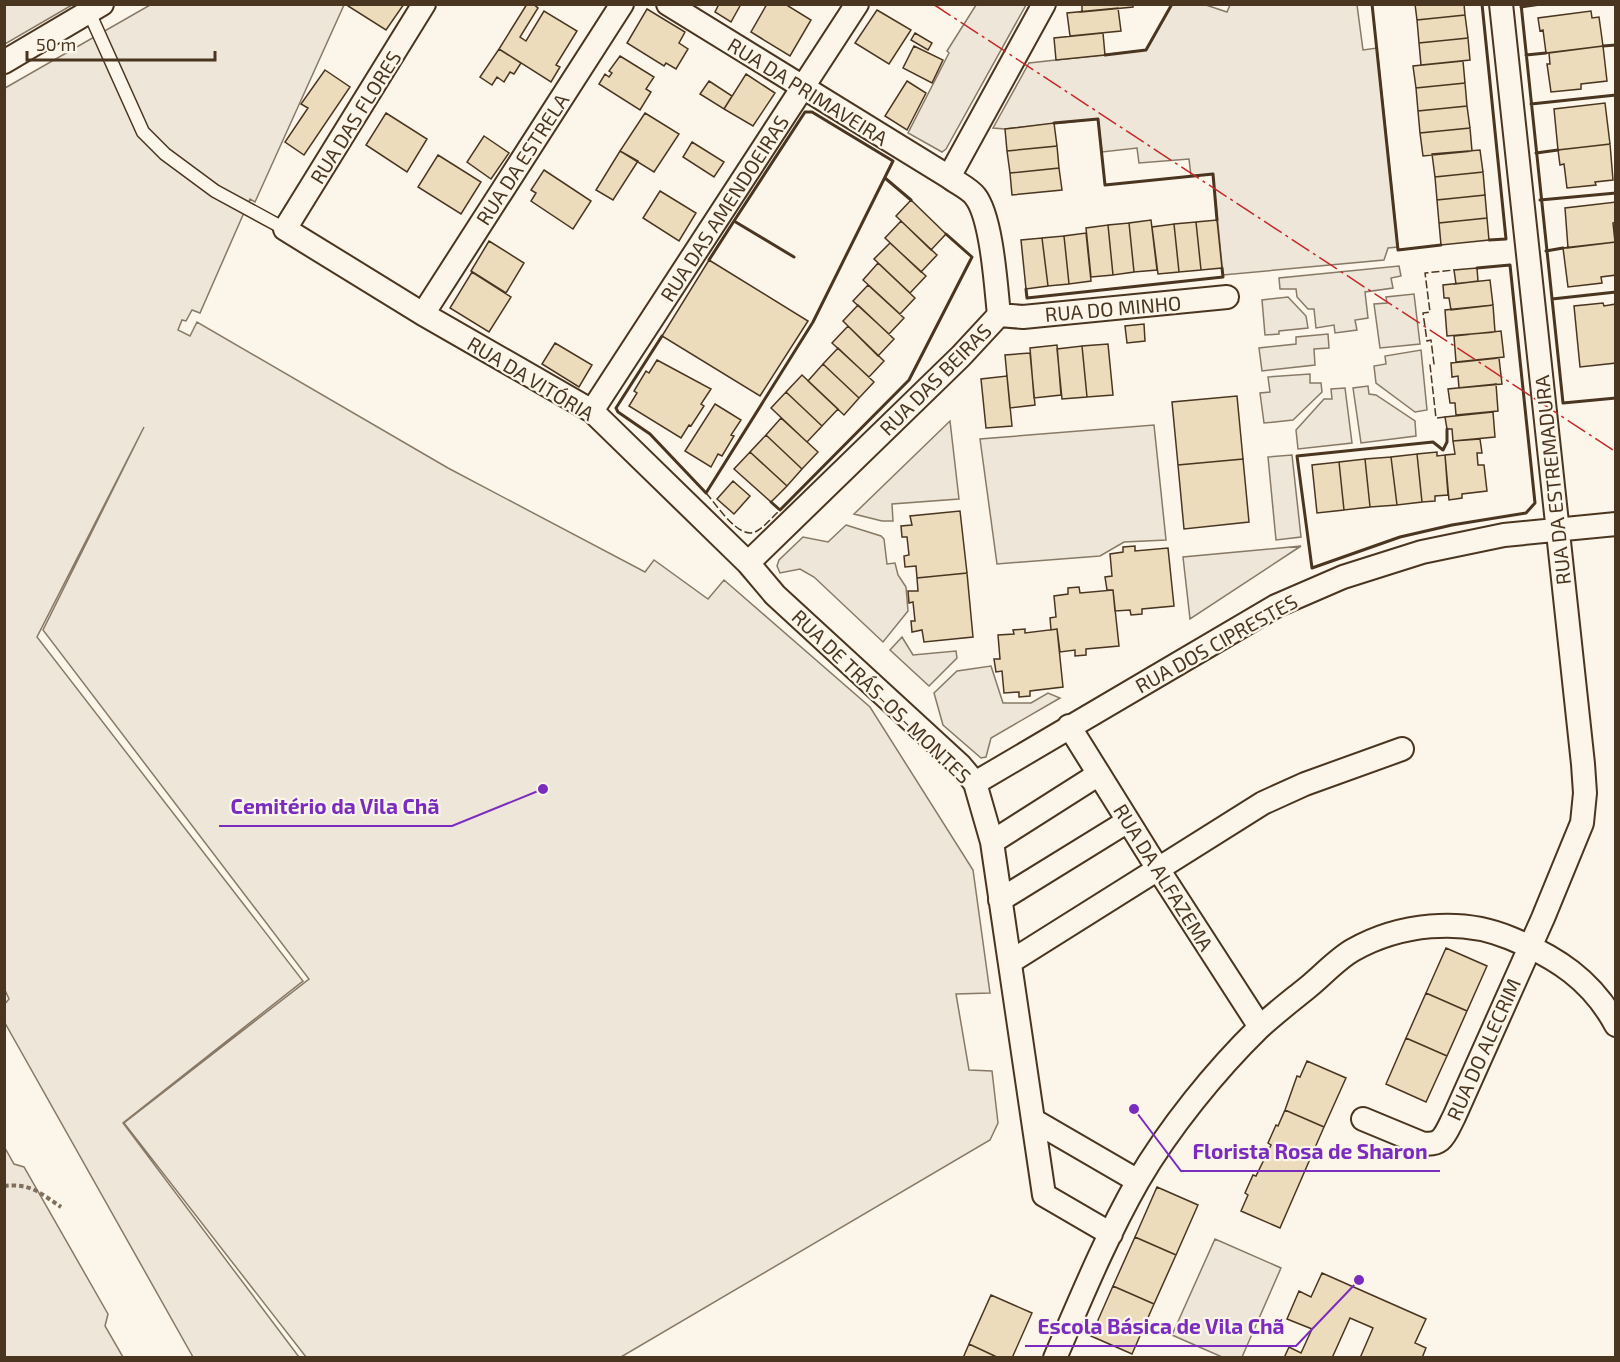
<svg xmlns="http://www.w3.org/2000/svg" width="1620" height="1362" viewBox="0 0 1620 1362" font-family="'Exo 2',sans-serif">
	<style>
		.green { fill: #ede6d9; stroke: #887966; stroke-width: 1.5 }
		.building { fill: #ecdcbc; stroke: #4a3520; stroke-width: 1.5 }
		.lines { fill: none; stroke-linecap: round; stroke-linejoin: round }
		.service-casing { stroke: #4a3520; stroke-width: 15 }
		.minor-casing { stroke: #4a3520; stroke-width: 26 }
		.path { stroke: #7f6f5c; stroke-width: 4; stroke-dasharray: 4.5 3; stroke-linecap: butt }
		.service { stroke: #fbf6e9; stroke-width: 12 }
		.minor { stroke: #fbf6e9; stroke-width: 22 }
		.fence { stroke: #4a3520; stroke-width: 1.5; stroke-dasharray: 8 3; stroke-linecap: butt }
		.wall { stroke: #4a3520; stroke-width: 3 }
		.power { stroke: #c62828; stroke-width: 1.5; stroke-dasharray: 21 4.5 3 4.5; stroke-linecap: butt }
		.labels { text-anchor: middle; dominant-baseline: central; stroke-width: 4.5; stroke-linejoin: round; paint-order: stroke }
		.street-label { font-size: 20px; fill: #4a3520; stroke: #fbf6e9 }
		.leader { fill: none; stroke: #7b2cbf; stroke-width: 2 }
		.callout-dot { fill: #7b2cbf; stroke: #fbf6e9; stroke-width: 2 }
		.callout-label { font-size: 21px; text-anchor: middle; font-weight: bold; fill: #7b2cbf; stroke: #fbf6e9; stroke-width: 4.5; stroke-linejoin: round; paint-order: stroke }
	</style>
	<rect width="100%" height="100%" fill="#fbf6e9"/>
	<path class="green" d="M5,4H72V5L5,44Z
		M150,5H344L255,202L250,199L200,313L192,310L186,321L182,320L178,330L190,336L197,322L448,468L645,572L654,560L708,599L724,580L870,707L973,870L990,993L956,994L969,1070L992,1071L998,1123L990,1140L621,1357H306L124,1123L309,979L43,630L144,427L37,637L303,981L123,1123L299,1357H193L5,1023L4,1005L9,999L4,988L5,88Z
		M976,5H1026L946,149L942,152L908,133L949,53L947,51Z
		M1172,5H1206L1227,12L1230,5H1357L1363,50L1377,48L1398,247L1388,248L1384,260L1223,275L1213,174L1191,176L1189,159L1139,163L1137,148L1102,152L1098,119L1005,129L993,128L1029,63L1146,50Z
		M1399,266L1401,276L1391,278L1393,288L1365,292L1368,318L1355,320L1357,330L1335,333L1334,325L1316,328L1314,309H1308L1297,297L1296,289H1280L1279,278Z
		M1414,294L1420,344L1380,348L1374,304L1387,303L1386,297Z
		M1288,297L1306,316L1308,328L1279,331V334L1265,335L1262,300Z
		M1328,334L1329,348L1314,349L1315,365L1262,371L1259,348L1296,344V337Z
		M1421,350L1427,410L1415,412L1376,383L1374,366L1386,364L1385,356Z
		M1310,374V383H1321L1322,392L1293,420L1264,423L1260,393L1270,392L1268,377Z
		M1368,386L1369,394L1376,395L1415,421L1416,436L1361,443L1353,388Z
		M1345,388L1352,443L1298,449L1296,430L1324,399H1332L1331,389Z
		M950,421L959,499L892,504L893,521H882L854,514Z
		M1154,425L1166,540L1124,542L1100,556L997,564L980,439Z
		M1292,455L1301,537L1276,540L1268,457Z
		M846,525L881,536L884,539L887,564L895,563L898,575L906,587L908,611L883,642L814,577L800,569L780,573L777,566L779,560L803,537L828,542Z
		M1301,546L1190,619L1183,557Z
		M902,637L913,655L956,651L957,658L929,686L890,650Z
		M991,666L1003,703H1031L1048,693L1060,698L991,738L986,757L981,758L943,725L934,693L957,671Z
		M5,1148L14,1164L24,1167L108,1314L105,1326L123,1357H5Z
		M1215,1239L1281,1268L1242,1357H1222L1172,1335Z"/>
	<path class="building" d="M349,4H404L386,30L348,6Z
		M527,4H533L538,8L520,37L526,41L544,11L577,31L556,65L560,67L551,82L499,49Z
		M719,4H741L731,22L715,12Z
		M767,4H785L811,20L790,56L751,32Z
		M1082,4H1133V7L1082,12Z
		M1415,4H1464L1465,15L1417,20Z
		M1118,8L1121,31L1070,36L1067,13Z
		M647,9L685,32L679,43L688,49L676,69L666,63L664,66L627,43Z
		M877,10L911,30L889,64L855,43Z
		M1591,11L1592,18L1599,17L1603,46L1546,53L1543,30L1540,31L1538,18Z
		M1465,15L1468,38L1419,43L1417,20Z
		M915,33L932,43L928,50L911,40Z
		M1103,33L1105,55L1056,60L1054,38Z
		M1468,38L1470,60L1421,65L1419,43Z
		M914,46L943,60L932,83L903,68Z
		M1603,46L1607,81L1581,84V89L1551,92L1547,64H1550L1549,53Z
		M499,49L521,63L514,74L510,72L504,82L497,77L492,85L480,77Z
		M620,56L654,77L646,89L651,92L640,110L599,84L605,74L609,77L612,73L609,71Z
		M1463,61L1465,83L1416,88L1413,66Z
		M325,70L350,87L304,155L285,142L308,108L301,104Z
		M746,74L775,93L753,126L724,109Z
		M709,81L732,96L724,109L700,94Z
		M907,81L926,93L907,130L885,116Z
		M1465,83L1467,106L1418,111L1416,88Z
		M1605,103L1610,144L1558,150L1554,109Z
		M1467,106L1470,128L1420,133L1418,111Z
		M386,113L427,139L407,172L366,145Z
		M645,113L679,134L654,172L620,151Z
		M1054,123L1057,146L1007,151L1005,129Z
		M1470,128L1472,151L1423,156L1420,133Z
		M484,136L509,153L491,179L467,162Z
		M692,142L724,162L714,177L683,157Z
		M1610,144L1613,180L1595,182L1596,185L1567,188L1564,164L1560,165L1558,150Z
		M1057,146L1059,168L1010,173L1007,151Z
		M1480,150L1483,172L1435,177L1432,154Z
		M620,151L638,161L613,200L596,190Z
		M438,155L481,182L461,214L418,187Z
		M1059,168L1062,190L1012,195L1010,173Z
		M544,170L591,201L573,229L531,201L536,193L531,190Z
		M1483,172L1485,195L1437,200L1435,177Z
		M660,191L696,213L679,241L643,218Z
		M1485,195L1487,218L1439,223L1437,200Z
		M911,200L946,234L931,250L896,216Z
		M1616,202V222L1613,223L1615,242L1568,248L1565,208Z
		M1487,218L1489,240L1441,245L1439,223Z
		M1151,220L1157,270L1134,272L1129,223Z
		M1217,220L1222,268L1201,270L1196,222Z
		M901,221L937,255L921,272L885,238Z
		M1196,222L1201,270L1179,272L1174,224Z
		M1129,223L1134,272L1113,275L1108,225Z
		M1174,224L1179,272L1158,274L1152,227Z
		M1108,225L1113,275L1091,277L1086,228Z
		M1086,233L1091,281L1069,284L1064,236Z
		M1064,236L1069,284L1048,286L1042,238Z
		M1042,238L1048,286L1026,289L1021,240Z
		M489,241L524,263L506,293L471,271Z
		M1615,242L1616,275L1601,277L1602,283L1568,287L1563,248Z
		M890,243L926,276L910,293L874,259Z
		M709,260L808,321L760,396L662,336Z
		M878,263L915,298L900,314L863,280Z
		M1477,268L1478,281L1456,284L1454,270Z
		M472,272L511,297L489,332L450,308Z
		M1490,280L1493,305L1451,310L1449,298H1444L1443,285Z
		M868,285L904,318L889,334L853,301Z
		M1603,303L1604,306L1616,304V363L1580,367L1574,306Z
		M858,305L894,339L878,356L843,321Z
		M1493,305L1495,332L1447,336L1445,310Z
		M1144,324L1145,341L1127,343L1125,326Z
		M848,326L884,361L869,377L832,343Z
		M1501,331L1504,357L1456,362L1454,336Z
		M555,343L592,365L579,387L542,364Z
		M1108,344L1113,395L1087,397L1082,346Z
		M1057,345L1061,395L1034,398L1030,348Z
		M1082,346L1087,397L1062,399L1057,349Z
		M838,348L874,382L859,398L823,364Z
		M1030,353L1035,405L1010,408L1005,355Z
		M1499,358L1502,384L1459,388L1458,376L1452,377L1451,363Z
		M657,360L711,389L701,404L704,406L691,426L689,425L681,438L629,406L637,393L634,391L646,371L649,373Z
		M823,364L859,398L844,415L808,381Z
		M802,375L838,409L822,426L786,392Z
		M1007,376L1012,426L986,428L981,379Z
		M1496,384L1498,411L1456,415L1455,403H1450L1448,389Z
		M786,392L822,426L807,442L771,408Z
		M1237,396L1243,459L1178,465L1172,402Z
		M715,404L741,420L731,435L734,436L722,456L718,454L711,467L685,451Z
		M1493,412L1495,437L1453,441L1452,429H1447L1445,417Z
		M781,418L818,452L802,469L766,435Z
		M766,435L802,469L787,486L750,452Z
		M1480,439L1482,453H1477L1478,465H1484L1487,491L1462,494V498L1449,500L1445,455L1455,454L1453,441Z
		M750,452L787,486L771,502L734,469Z
		M1437,452V456L1445,455L1448,495L1435,496V501L1422,502L1417,454Z
		M1417,454L1422,502L1397,505L1391,457Z
		M1391,457L1397,505L1370,507L1365,459Z
		M1243,459L1249,522L1184,529L1178,465Z
		M1365,459L1370,507L1344,510L1339,462Z
		M1339,462L1344,510L1317,513L1312,465Z
		M733,481L750,496L734,514L717,499Z
		M960,511L967,573L917,578L916,566L905,567L904,556L909,555L907,537H902L901,526L912,525L910,516Z
		M1135,546V551L1168,548L1174,606L1142,609V614L1131,615L1130,610L1115,611L1113,590H1107L1105,577L1112,576L1110,554L1123,552V547Z
		M967,573L973,637L924,642L922,630L912,632L911,621H915L913,602L909,603L908,591H918L917,578Z
		M1079,587L1080,593L1113,590L1119,646L1086,649V655L1075,656V650L1060,652L1057,629L1051,630L1050,618L1056,617L1054,596L1068,594V588Z
		M1025,629V633L1057,629L1063,687L1030,691V696L1019,697V692L1004,693L1002,671L996,672L994,659H1000L998,635L1014,634L1013,630Z
		M1446,948L1487,966L1467,1011L1426,993Z
		M1426,993L1467,1011L1447,1056L1406,1038Z
		M1406,1038L1447,1056L1426,1102L1386,1084Z
		M1307,1061L1346,1078L1324,1127L1285,1110L1297,1076L1300,1077Z
		M1285,1110L1324,1127L1280,1228L1241,1211L1248,1195L1245,1193L1253,1175L1256,1176L1271,1145L1268,1143L1276,1125L1278,1126Z
		M1157,1187L1198,1205L1176,1255L1135,1237Z
		M1135,1237L1176,1255L1154,1304L1113,1286Z
		M1322,1273L1426,1319L1415,1343L1426,1348L1422,1358H1360L1373,1328L1350,1318L1332,1358H1284L1289,1347L1301,1353L1312,1329L1287,1319L1299,1291L1311,1297Z
		M1113,1286L1154,1304L1132,1354L1091,1336Z
		M991,1295L1032,1313L1012,1358H999L969,1344Z
		M969,1344L999,1358H963Z"/>
	<g class="lines">
		<g class="service-casing">
			<path id="service" d="M89,12L143,132L165,154L215,191L285,229"/>
		</g>
		<g class="minor-casing">
			<path id="minor" d="M424,4L285,229L423,314L592,411L748,563L775,595L960,765L975,783L992,842L1044,1195L1111,1234
				M668,4L949,177
				M4,62L102,4
				M423,314L622,4
				M999,315L1023,317L1227,297
				M592,411L857,4
				M748,563L961,356L999,315C996,288 992,217 975,196C970,189 957,183 949,177L1044,4
				M1069,726L1158,869L1260,1027
				M975,783L1276,606L1343,577L1422,552L1504,535L1616,524
				M992,842L1099,774
				M1000,900L1128,821
				M1010,962L1263,803L1305,784L1402,749
				M1363,1119L1421,1143C1443,1147 1445,1134 1454,1117L1543,918L1582,823L1585,793L1583,764L1501,4
				M1033,1120L1138,1181
				M1055,1358C1081,1298 1106,1237 1138,1181C1169,1128 1215,1071 1259,1028C1274,1014 1291,1001 1307,988C1322,976 1337,959 1353,950C1399,924 1461,917 1510,938C1556,957 1592,980 1616,1025"/>
		</g>
		<path class="path" d="M4,1186C31,1183 40,1193 61,1207"/>
		<use href="#service" class="service"/>
		<use href="#minor" class="minor"/>
		<path class="fence" d="M1445,417L1436,418L1430,365L1434,364L1431,340L1427,341L1423,313L1430,312L1425,273L1454,270
			M706,493C717,505 738,539 755,532C764,528 772,517 780,510"/>
		<path class="wall" d="M1372,4L1398,250L1441,245
			M1482,4L1506,239L1489,240
			M1521,4L1563,403L1616,398
			M1521,7L1541,4
			M1603,46L1616,45
			M1105,55L1146,50L1172,4
			M1526,55L1546,53
			M1531,104L1616,95
			M1054,123L1098,119L1105,185L1213,174L1217,220
			M1536,153L1558,150
			M885,178L911,200
			M1540,200L1616,193
			M1546,251L1563,248
			M709,260L734,221
			M1026,289L1027,298L1223,277L1222,268
			M1552,299L1616,292
			M662,336L616,408L618,412L650,434L706,493L813,322L893,161L812,112H805L734,221L794,257
			M1447,429V442L1443,450L1433,442L1297,456L1312,568L1400,537L1452,525L1526,513L1535,503L1510,265L1477,268
			M771,502L780,510L909,380L972,257L946,234"/>
		<path class="power" d="M933,4L1616,452"/>
	</g>
	<g class="labels">
		<g class="street-label">
			<text transform="translate(808 91) rotate(32)">RUA DA PRIMAVEIRA</text>
			<text transform="translate(355 117) rotate(-58)">RUA DAS FLORES</text>
			<text transform="translate(522 159) rotate(-57)">RUA DA ESTRELA</text>
			<text transform="translate(724 208) rotate(-57)">RUA DAS AMENDOEIRAS</text>
			<text transform="translate(1113 308) rotate(-5)">RUA DO MINHO</text>
			<text transform="translate(531 378) rotate(31)">RUA DA VITÓRIA</text>
			<text transform="translate(935 379) rotate(-45)">RUA DAS BEIRAS</text>
			<text transform="translate(1552 480) rotate(-96)">RUA DA ESTREMADURA</text>
			<text transform="translate(1216 643) rotate(-29)">RUA DOS CIPRESTES</text>
			<text transform="translate(882 696) rotate(44)">RUA DE TRÁS-OS-MONTES</text>
			<text transform="translate(1164 877) rotate(58)">RUA DA ALFAZEMA</text>
			<text transform="translate(1483 1049) rotate(-66)">RUA DO ALECRIM</text>
		</g>
	</g>
	<path class="leader" d="M543 789L452 826H219M1134 1109L1181 1171H1440M1359 1280L1296 1346H1025"/>
	<g class="callout-dot">
		<circle cx="543" cy="789" r="6"/>
		<circle cx="1134" cy="1109" r="6"/>
		<circle cx="1359" cy="1280" r="6"/>
	</g>
	<g class="callout-label">
		<text x="335" y="814">Cemitério da Vila Chã</text>
		<text x="1310" y="1159">Florista Rosa de Sharon</text>
		<text x="1161" y="1334">Escola Básica de Vila Chã</text>
	</g>
	<rect width="1620" height="1362" fill="none" stroke="#4a3520" stroke-width="12"/>
	<path d="M27 51v9h188v-9" fill="none" stroke="#4a3520" stroke-width="3"/>
	<text x="36" y="51" font-size="18" fill="#4a3520" stroke="#fbf6e9" stroke-width="4.5" paint-order="stroke">50 m</text>
</svg>
